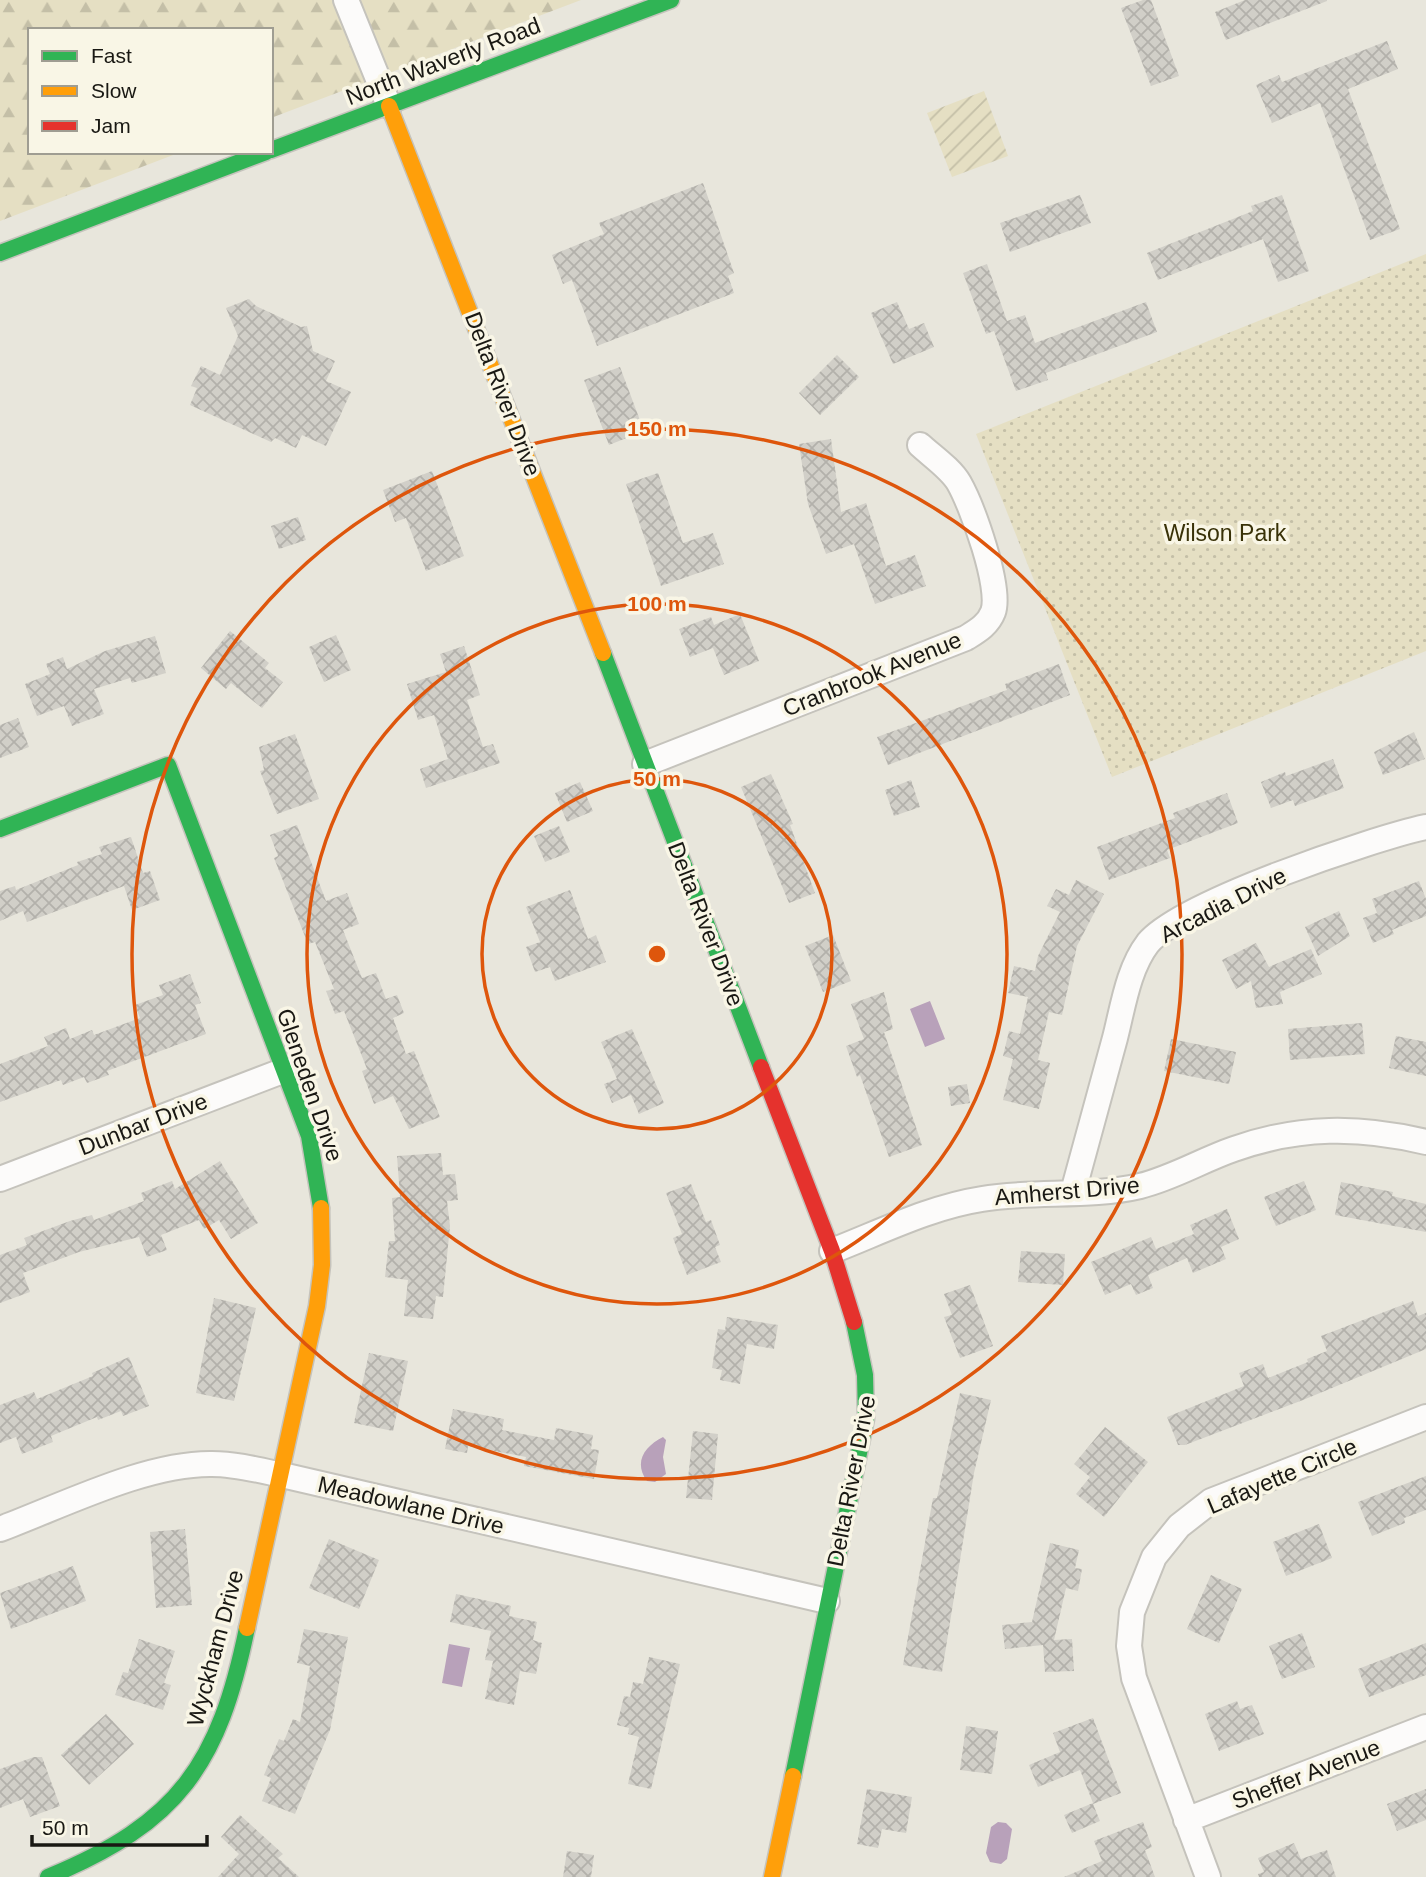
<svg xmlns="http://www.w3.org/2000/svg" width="1426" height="1877" viewBox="0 0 1426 1877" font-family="Helvetica,sans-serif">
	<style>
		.grass { fill: url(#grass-dots) }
		.forest { fill: url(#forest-firs) }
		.garden { fill: url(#garden-furrows) }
		.water { fill: #b8a1ba }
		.building { fill: url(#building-cross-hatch) }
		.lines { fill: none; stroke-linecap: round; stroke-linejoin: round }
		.street-casing { stroke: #c5c3bc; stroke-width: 28 }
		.fast-casing { stroke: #c5c3bc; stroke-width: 19 }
		.slow-casing { stroke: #c5c3bc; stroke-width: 19 }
		.jam-casing { stroke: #c5c3bc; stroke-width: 19 }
		.street { stroke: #fcfbfa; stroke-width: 24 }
		.fast { stroke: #30b455; stroke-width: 16 }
		.slow { stroke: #ff9f0a; stroke-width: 16 }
		.jam { stroke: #e5322d; stroke-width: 16 }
		.ring { fill: none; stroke: #de560c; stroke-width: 3.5 }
		.labels { text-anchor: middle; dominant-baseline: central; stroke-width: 7; stroke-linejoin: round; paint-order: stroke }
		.street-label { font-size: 23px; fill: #191813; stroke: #f9f6e6 }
		.park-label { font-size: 23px; fill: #393208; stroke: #f9f6e6 }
		.centre { fill: #de560c; stroke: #f9f6e6; stroke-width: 3.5 }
		.ring-label { font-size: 21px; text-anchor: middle; font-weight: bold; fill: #de560c; stroke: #f9f6e6; stroke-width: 7; stroke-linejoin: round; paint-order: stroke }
	</style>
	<defs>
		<pattern id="grass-dots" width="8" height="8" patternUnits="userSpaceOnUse" patternTransform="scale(1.75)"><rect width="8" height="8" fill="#e5dfc3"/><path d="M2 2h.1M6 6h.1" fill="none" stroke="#c4bfa7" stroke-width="1.8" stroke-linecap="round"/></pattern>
		<pattern id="forest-firs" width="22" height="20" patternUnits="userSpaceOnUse" patternTransform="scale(1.75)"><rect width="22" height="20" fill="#e5dfc3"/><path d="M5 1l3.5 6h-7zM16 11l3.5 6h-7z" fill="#c4bfa7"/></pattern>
		<pattern id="garden-furrows" width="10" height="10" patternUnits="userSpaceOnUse" patternTransform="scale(1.75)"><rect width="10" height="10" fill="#e5dfc3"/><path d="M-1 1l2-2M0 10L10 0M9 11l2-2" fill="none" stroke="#c4bfa7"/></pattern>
		<pattern id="building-cross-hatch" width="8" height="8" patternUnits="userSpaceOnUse" patternTransform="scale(1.75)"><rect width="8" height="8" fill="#d1cfc8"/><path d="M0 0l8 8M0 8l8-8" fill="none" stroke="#b3b1ab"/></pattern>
	</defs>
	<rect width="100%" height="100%" fill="#e8e6dc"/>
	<path class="grass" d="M1426,254V651L1112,777L976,434Z"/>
	<path class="forest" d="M0,0H581L271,118V30H30V152H181L0,221Z"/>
	<path class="garden" d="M984,91L1008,156L952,177L927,113Z"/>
	<path class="water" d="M930,1001L945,1039L925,1047L910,1009Z
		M663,1437L666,1440L663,1457L666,1474L655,1482L647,1481C633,1462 645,1446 663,1437Z
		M449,1644L470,1648L462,1687L442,1683Z
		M998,1822L1006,1823L1012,1829L1007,1859L1001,1864L990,1862L986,1853L991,1827Z"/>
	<path class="building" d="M1143,0H1151L1179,76L1151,86L1121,8Z
		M1245,0H1327V1L1226,40L1215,12Z
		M1387,41L1398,69L1348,89L1400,229L1370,240L1320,103L1272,123L1256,85L1279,75L1282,82Z
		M703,183L734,273L728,276L734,293L597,346L572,280L563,284L552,255L604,234L599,223Z
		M1080,195L1091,223L1010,252L1000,223Z
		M1282,195L1309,271L1278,282L1263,239L1158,280L1147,253L1253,211L1251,206Z
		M987,264L1007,321L1025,315L1035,343L1146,302L1157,332L1046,373L1048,380L1016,391L994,331L986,334L963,273Z
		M249,299L256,306L301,327L307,326L313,351L335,361L326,381L351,392L326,446L302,435L296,448L275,438L271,442L190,405L197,388L191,386L201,366L220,375L238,336L226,308Z
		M897,302L909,329L924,323L934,347L893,364L871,313Z
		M837,355L859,377L820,415L799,393Z
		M620,367L644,431L609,445L584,380Z
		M831,439L841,512L866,503L886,566L915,555L926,586L875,604L854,544L826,554L808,504L799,444Z
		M432,471L464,556L426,571L406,518L395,522L383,490Z
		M658,473L683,543L713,533L724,564L661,586L626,484Z
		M298,517L306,540L279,549L271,526Z
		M740,614L759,661L724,675L713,648L690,657L679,629L711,617L714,625Z
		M230,631L269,663L265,668L283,682L262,708L231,683L226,689L201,668Z
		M336,635L351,670L324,682L309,647Z
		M155,636L166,673L132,683L130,678L94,689L104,714L72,726L64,706L37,716L25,684L50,674L46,664L63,657L67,669L105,651Z
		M464,646L480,695L467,700L483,747L493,744L500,763L426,788L420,769L448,759L434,715L418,720L407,684L446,672L440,654Z
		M1059,664L1070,695L888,765L877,737L1007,690L1005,684Z
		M18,718L29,747L0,758V725Z
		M1414,732L1425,759L1383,775L1374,752Z
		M295,734L319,799L277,814L260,771L264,770L259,747Z
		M1333,759L1344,788L1295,806L1293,800L1271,808L1261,782L1285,772L1286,776Z
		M771,774L793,824L790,825L815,893L789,903L741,787Z
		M911,780L920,807L894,816L885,790Z
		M580,782L593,811L567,822L555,793Z
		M1227,793L1238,823L1167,850L1170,858L1109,880L1097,847L1175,818L1173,813Z
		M297,825L326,901L347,893L359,924L343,930L362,978L376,973L386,999L397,995L404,1013L393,1018L406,1054L414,1051L440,1117L409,1129L393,1096L374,1104L362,1071L367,1069L344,1011L335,1014L326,991L334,989L315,942L308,944L274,858L278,856L270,835Z
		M559,826L570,852L545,862L534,836Z
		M131,837L143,873L150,871L160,900L132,910L124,886L27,922L23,911L0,921V891L15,886L16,890L78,865L77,862L102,854L99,847Z
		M1076,880L1104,894L1077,946L1062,1015L1049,1012L1038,1060L1050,1063L1039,1109L1003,1100L1013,1059L1003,1056L1009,1031L1020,1034L1028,997L1008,993L1014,966L1035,971L1038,956L1060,912L1047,906L1056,889L1069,895Z
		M1419,881L1426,899V916L1392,930L1394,934L1373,943L1363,918L1377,913L1372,899Z
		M570,890L588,939L596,935L606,962L555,981L550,967L535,972L526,947L540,942L526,907Z
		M1339,911L1350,936L1318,956L1305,927Z
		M833,935L851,981L823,992L805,946Z
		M1256,943L1269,967L1311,949L1322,974L1280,992L1283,1004L1256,1008L1251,981L1236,989L1222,960Z
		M190,974L201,1003L195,1005L206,1034L107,1071L109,1075L87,1083L84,1077L63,1085L61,1080L0,1102V1064L48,1046L44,1037L66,1028L70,1039L92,1030L94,1035L140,1018L135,1005L163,995L159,985Z
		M884,992L893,1029L884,1032L922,1145L889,1157L860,1075L857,1077L846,1046L864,1039L851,1004Z
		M1362,1023L1365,1054L1290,1060L1288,1029Z
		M632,1029L664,1103L639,1114L631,1095L612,1103L604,1084L617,1079L601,1042Z
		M1396,1036L1426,1042V1076L1389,1068Z
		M1171,1039L1236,1052L1229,1084L1164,1071Z
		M967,1084L970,1103L951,1106L948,1087Z
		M441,1153L443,1175L455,1174L458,1200L447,1201L450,1226L443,1297L436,1296L433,1319L404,1316L408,1280L385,1277L389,1241H395L392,1198L400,1197L397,1156Z
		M220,1161L258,1223L231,1239L219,1220L204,1229L199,1220L161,1235L167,1250L147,1257L139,1237L79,1252L23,1273L30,1292L0,1303V1255L27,1245L24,1238L70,1221L92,1215L94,1220L144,1201L141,1193L172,1181L175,1189Z
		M1304,1181L1316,1210L1276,1226L1264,1197Z
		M1341,1182L1393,1192L1392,1196L1426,1204V1232L1335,1215Z
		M691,1184L706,1222L711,1220L720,1245L715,1247L721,1262L687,1275L673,1238L682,1234L666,1193Z
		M1227,1209L1239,1239L1221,1247L1226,1259L1193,1273L1187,1258L1148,1275L1153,1288L1136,1295L1131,1284L1105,1295L1091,1262L1151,1237L1156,1249L1194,1234L1190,1225Z
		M1021,1251L1065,1254L1063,1285L1018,1282Z
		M970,1285L993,1346L960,1358L944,1317L952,1315L944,1294Z
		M214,1298L256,1308L234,1401L196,1393Z
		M1413,1301L1418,1316L1426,1313V1349L1303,1400L1185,1445H1178L1167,1417L1244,1386L1239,1373L1263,1364L1268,1378L1308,1362L1307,1359L1327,1351L1321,1336Z
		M727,1317L778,1325L774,1349L747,1344L740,1384L720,1380L722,1370L712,1368L718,1329L725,1330Z
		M369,1353L408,1361L393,1431L354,1423Z
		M129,1357L149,1406L123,1416L121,1411L98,1420L97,1417L51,1436L53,1442L22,1454L16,1437L0,1443V1405L34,1392L37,1399L93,1376L92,1373Z
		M960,1393L991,1400L974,1473L942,1672L903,1665L933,1498H937Z
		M453,1409L504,1419L502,1430L554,1440L556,1428L593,1435L591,1449L599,1450L594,1479L524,1466L526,1457L468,1446L467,1453L445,1449Z
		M1105,1427L1148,1462L1104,1517L1076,1494L1090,1477L1074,1464Z
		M693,1431L718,1434L712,1500L686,1498Z
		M1426,1476V1510L1404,1518L1405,1523L1372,1536L1358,1502Z
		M1319,1524L1332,1558L1286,1576L1273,1542Z
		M185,1529L192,1605L156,1608L150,1532Z
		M329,1539L379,1560L359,1609L309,1588Z
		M1050,1543L1079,1550L1075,1568L1082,1569L1078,1591L1066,1588L1054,1640L1072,1639L1074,1671L1045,1672L1043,1645L1005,1649L1002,1625L1032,1622Z
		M73,1566L86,1601L11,1629L0,1593Z
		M1211,1575L1242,1589L1219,1643L1187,1629Z
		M456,1594L511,1606L509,1616L537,1622L533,1640L542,1643L536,1674L520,1671L514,1705L485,1699L493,1661L485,1660L491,1631L450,1622Z
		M304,1629L348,1637L330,1730L295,1814L262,1801L271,1778L264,1775L279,1739L284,1741L293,1719L300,1722L310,1666L297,1663Z
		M1302,1633L1315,1667L1282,1679L1269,1646Z
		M139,1639L175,1651L164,1683L171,1685L163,1710L115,1695L123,1672L128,1673Z
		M1426,1643V1675L1369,1697L1358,1669Z
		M649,1657L680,1664L651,1789L628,1784L639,1737L628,1734L629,1728L617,1725L624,1696L630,1697L633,1682L643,1684Z
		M1237,1701L1240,1709L1252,1705L1264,1734L1219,1751L1205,1714Z
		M106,1714L134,1744L89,1785L61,1755Z
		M1093,1718L1121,1793L1093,1804L1100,1821L1072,1833L1064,1815L1093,1803L1080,1770L1038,1787L1029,1765L1060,1752L1053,1733Z
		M966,1726L998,1731L992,1774L960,1770Z
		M34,1757H42L60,1806L30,1817L23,1799L0,1808V1769Z
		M867,1789L912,1797L906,1833L882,1829L878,1848L857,1844Z
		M1426,1789V1820L1397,1831L1387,1804Z
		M240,1815L283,1854L278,1858L299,1877H218L239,1854L221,1837Z
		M1143,1822L1152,1847L1145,1850L1155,1877H1064L1102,1861L1094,1841Z
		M1294,1843L1301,1859L1327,1850L1336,1877H1259L1258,1874L1264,1872L1258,1858Z
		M567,1851L594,1855L591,1877H563Z"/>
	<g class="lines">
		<g class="street-casing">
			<path id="street" d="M346,0L389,106
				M645,764L966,638C977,631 988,625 993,612C1002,588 972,506 959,483C951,469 932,456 920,445
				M0,1179L285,1070
				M1073,1192C1087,1141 1101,1089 1115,1038C1123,1007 1128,969 1148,943C1181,903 1371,839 1426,827
				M832,1251C881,1232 930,1207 982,1199C1034,1190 1089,1198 1140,1186C1173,1178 1202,1160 1234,1149C1299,1126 1359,1126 1426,1142
				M0,1529C62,1506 146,1463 212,1464C235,1464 259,1470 282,1475L827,1601
				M1186,1820L1426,1727
				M1208,1877L1134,1678L1129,1646L1132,1612L1154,1557L1179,1526L1211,1501L1426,1417"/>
		</g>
		<g class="fast-casing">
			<path id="fast" d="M271,150L671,0
				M0,253L266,152
				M603,653L761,1067
				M0,829L168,765L309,1136L321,1208
				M793,1776L866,1419L865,1375L854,1322
				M48,1877C179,1823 219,1764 247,1628"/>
		</g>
		<g class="slow-casing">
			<path id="slow" d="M389,106L603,653
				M247,1628L317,1306L322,1265L321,1208
				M772,1877L793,1776"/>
		</g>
		<g class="jam-casing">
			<path id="jam" d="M761,1067L832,1251L854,1322"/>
		</g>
		<use href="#street" class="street"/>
		<use href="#fast" class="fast"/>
		<use href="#slow" class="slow"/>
		<use href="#jam" class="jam"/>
	</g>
	<g class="ring">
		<circle cx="657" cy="954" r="175"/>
		<circle cx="657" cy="954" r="350"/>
		<circle cx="657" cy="954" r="525"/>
	</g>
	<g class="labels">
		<g class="street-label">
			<text transform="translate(443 61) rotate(-21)">North Waverly Road</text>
			<text transform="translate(503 394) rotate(69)">Delta River Drive</text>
			<text transform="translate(872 674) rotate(-22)">Cranbrook Avenue</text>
			<text transform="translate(1223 905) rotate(-27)">Arcadia Drive</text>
			<text transform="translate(706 924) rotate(69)">Delta River Drive</text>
			<text transform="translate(310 1085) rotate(71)">Gleneden Drive</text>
			<text transform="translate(143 1124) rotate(-21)">Dunbar Drive</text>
			<text transform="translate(1067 1191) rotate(-5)">Amherst Drive</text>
			<text transform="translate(1282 1476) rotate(-23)">Lafayette Circle</text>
			<text transform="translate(851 1481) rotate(-79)">Delta River Drive</text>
			<text transform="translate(411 1505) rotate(13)">Meadowlane Drive</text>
			<text transform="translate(215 1648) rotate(-75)">Wyckham Drive</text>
			<text transform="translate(1306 1774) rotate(-21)">Sheffer Avenue</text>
		</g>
		<g class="park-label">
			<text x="1225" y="533">Wilson Park</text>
		</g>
	</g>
	<circle cx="657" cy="954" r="10" class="centre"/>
	<g class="ring-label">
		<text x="657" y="436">150 m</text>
		<text x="657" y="611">100 m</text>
		<text x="657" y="786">50 m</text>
	</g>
	<rect x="28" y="28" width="245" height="126" fill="#f9f6e6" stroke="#9f9d92" stroke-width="2"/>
	<rect x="42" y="51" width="35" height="10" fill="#30b455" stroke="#9f9d92" stroke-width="2"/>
	<text x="91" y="63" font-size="21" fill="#191813">Fast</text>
	<rect x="42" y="86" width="35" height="10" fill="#ff9f0a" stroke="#9f9d92" stroke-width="2"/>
	<text x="91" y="98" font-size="21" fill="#191813">Slow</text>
	<rect x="42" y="121" width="35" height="10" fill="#e5322d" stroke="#9f9d92" stroke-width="2"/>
	<text x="91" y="133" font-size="21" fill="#191813">Jam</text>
	<path d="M32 1835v10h175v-10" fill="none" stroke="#191813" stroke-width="3.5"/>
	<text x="42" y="1835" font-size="21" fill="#191813" stroke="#f9f6e6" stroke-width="5" paint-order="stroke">50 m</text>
</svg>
